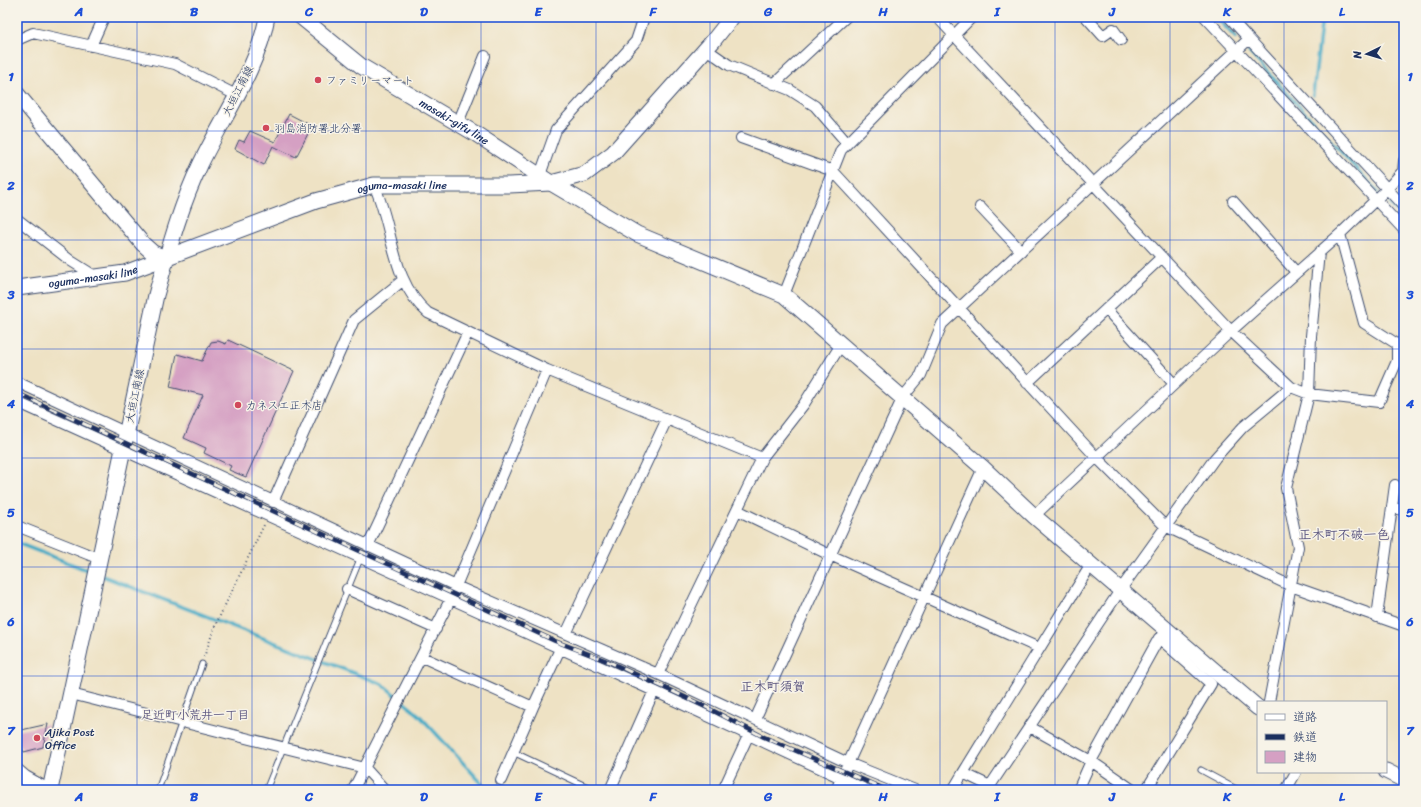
<svg xmlns="http://www.w3.org/2000/svg" width="1421" height="807" viewBox="0 0 1421 807" font-family="Sriracha,'Klee One',sans-serif">
	<style>
		.lines { fill: none; stroke-linecap: round; stroke-linejoin: round }
		.stream { stroke: #46abc6; stroke-width: 3.5 }
		.building { fill: #d5a0c3 }
		.lane-casing { stroke: #3b4a6d; stroke-width: 7 }
		.street-casing { stroke: #3b4a6d; stroke-width: 12 }
		.secondary-casing { stroke: #3b4a6d; stroke-width: 17 }
		.path { stroke: #3b4a6d; stroke-width: 2; stroke-dasharray: 1 3; stroke-linecap: butt }
		.lane { stroke: #fff; stroke-width: 5 }
		.street { stroke: #fff; stroke-width: 10 }
		.secondary { stroke: #fff; stroke-width: 15 }
		.rail-casing { stroke: #1b2f5e; stroke-width: 4.5 }
		.rail { stroke: #f7f3e8; stroke-width: 3; stroke-dasharray: 9; stroke-linecap: butt }
		.grid { fill: none; stroke: #1d4ed8; stroke-width: 1; stroke-opacity: 0.55 }
		.poi-dot { fill: #d1495b; stroke: #f7f3e8; stroke-width: 1.5 }
		.labels { text-anchor: middle; dominant-baseline: central; stroke-width: 3; stroke-linejoin: round; paint-order: stroke }
		.poi-label { font-size: 11px; fill: #1b2f5e; stroke: #f7f3e8; text-anchor: start }
		.street-label { font-size: 11px; fill: #1b2f5e; stroke: #f7f3e8 }
		.neighbourhood-label { font-size: 12px; font-weight: bold; fill: #5c5781; stroke: #f7f3e8 }
		.quarter-label { font-size: 13px; font-weight: bold; fill: #5c5781; stroke: #f7f3e8 }
		.neatline { fill: none; stroke: #1d4ed8; stroke-width: 1.5 }
		.grid-label { font-size: 13px; text-anchor: middle; font-weight: bold; fill: #1d4ed8 }
	</style>
	<rect width="100%" height="100%" fill="#f7f3e8"/>
	<filter id="ink" filterUnits="userSpaceOnUse"><feTurbulence type="fractalNoise" baseFrequency=".025" numOctaves="2"/><feDisplacementMap in="SourceGraphic" scale="8" xChannelSelector="R" yChannelSelector="G"/><feConvolveMatrix kernelMatrix="1 2 1 2 8 2 1 2 1" color-interpolation-filters="sRGB"/></filter>
	<filter id="wash" filterUnits="userSpaceOnUse"><feTurbulence type="fractalNoise" baseFrequency=".012" numOctaves="4" result="noise"/><feDisplacementMap in="SourceGraphic" scale="16" xChannelSelector="R" yChannelSelector="G"/><feGaussianBlur stdDeviation="0.9" result="paint"/><feColorMatrix in="noise" values="0 0 0 0 0 0 0 0 0 0 0 0 0 0 0 0 0 1.4 0 .05"/><feComposite in="paint" operator="in"/></filter>
	<g filter="url(#wash)">
		<rect width="100%" height="100%" fill="#eee2c4"/>
		<g class="lines">
			<path class="stream" d="M1216,17L1236,38
				M1249,52L1378,192
				M1313,95L1322,17
				M1390,204L1404,219
				M17,543L92,572
				M100,575L382,684L419,715L488,790"/>
		</g>
		<g id="blocks">
			<path class="building" d="M289,114L312,126L296,157L273,146L264,165L235,149L239,140L244,142L250,131L275,142Z
				M228,340L294,371L246,477L229,470L231,466L204,453L206,448L184,438L203,395L170,387L177,354L202,361L211,342L218,341L226,344Z
				M48,724L43,747L24,752L17,742V731Z"/>
		</g>
	</g>
	<g filter="url(#ink)">
		<use href="#blocks" fill-opacity="0" stroke="#3b4a6d" stroke-width="1"/>
		<g class="lines">
			<g class="lane-casing">
				<path id="lane" d="M513,752L594,790
					M1201,770L1238,790
					M158,790L202,664
					M266,790L360,559"/>
			</g>
			<g class="street-casing">
				<path id="street" d="M937,17L1231,331L1291,387L1309,394L1379,402L1397,361V344L1364,323L1340,234
					M1086,17L1103,36L1113,29L1121,40
					M1205,17L1404,230
					M1229,17L1249,39
					M17,40L33,33L175,64L236,95
					M91,46L104,17
					M706,49L729,65L790,90L815,106L847,143
					M774,84L846,17
					M458,123L485,56
					M741,138L833,171L1096,457L1165,526L1291,586L1404,626
					M540,175L556,130L636,41L644,17
					M374,185C394,227 390,281 428,313L547,370L762,458
					M1233,201L1296,272
					M980,207L1021,251
					M17,219L71,261L98,278
					M784,295L841,150L972,17
					M1106,309L1174,384
					M842,343L804,404L762,458L658,674L848,763L915,790
					M17,382L456,586L658,674
					M1027,383L1162,257
					M17,402L654,691L610,790
					M273,502L354,320L402,281
					M1392,508L1404,510
					M737,510L830,555L1039,648
					M1034,516L1231,331L1340,234L1387,189L1403,171L1404,161
					M17,526L100,559
					M368,546L468,332
					M347,589L436,629
					M1377,617L1395,485
					M566,634L667,419
					M422,657L533,707L560,649
					M654,691L867,790
					M71,694L365,768L385,790
					M1269,702L1298,547L1286,488L1309,394L1311,336L1319,252
					M758,713L903,397L921,375L942,324L1249,39L1404,207
					M1030,727L1091,761L1133,790
					M963,773L1092,563
					M501,780L533,707
					M353,790L450,600L547,370
					M723,790L749,734
					M836,790L983,468
					M953,790L963,773L990,786L1121,589L1215,458L1243,427L1291,387
					M1078,790L1091,761L1159,638L1211,684L1146,790
					M1286,790L1296,772"/>
			</g>
			<g class="secondary-casing">
				<g id="secondary">
					<path id="s1" d="M301,17L361,66L476,134L551,183L637,234L784,295L983,468L1034,516L1258,708"/>
					<path d="M17,94L143,244L153,253L166,258"/>
					<path id="s2" d="M17,288L125,273L316,201L374,185H509L551,183L585,174L613,153L713,41L732,17"/>
					<path d="M1386,771L1404,780"/>
					<path d="M17,772L24,778L45,790"/>
					<path d="M50,790L156,295C169,249 180,207 201,163C223,117 258,68 267,17"/>
				</g>
			</g>
			<path class="path" d="M204,657L215,626L264,525"/>
			<use href="#lane" class="lane"/>
			<use href="#street" class="street"/>
			<use href="#secondary" class="secondary"/>
			<g class="rail-casing">
				<path id="rail" d="M17,393L555,641L607,661L702,705L764,737L887,790"/>
			</g>
			<use href="#rail" class="rail"/>
		</g>
	</g>
	<path class="grid" d="M137,17V790M252,17V790M366,17V790M481,17V790M596,17V790M710,17V790M825,17V790M940,17V790M1055,17V790M1170,17V790M1284,17V702M17,131H1404M17,240H1404M17,349H1404M17,458H1404M17,567H1404M17,676H1404M1284,772V790"/>
	<g class="poi-dot">
		<circle cx="318" cy="80" r="4"/>
		<circle cx="266" cy="128" r="4"/>
		<circle cx="238" cy="405" r="4"/>
		<circle cx="37" cy="738" r="4"/>
	</g>
	<g class="labels">
		<g class="poi-label">
			<text x="326" y="80">ファミリーマート</text>
			<text x="274" y="128">羽島消防署北分署</text>
			<text x="246" y="405">カネスエ正木店</text>
			<text x="45" y="732">Ajika Post<tspan x="45" dy="13">Office</tspan></text>
		</g>
		<g class="street-label">
			<text transform="translate(238 91) rotate(-63)">大垣江南線</text>
			<text stroke="none"><textPath href="#s1" startOffset="186">masaki-gifu line</textPath></text>
			<text stroke="none"><textPath href="#s2" startOffset="401">oguma-masaki line</textPath></text>
			<text stroke="none"><textPath href="#s2" startOffset="77">oguma-masaki line</textPath></text>
			<text transform="translate(135 396) rotate(-78)">大垣江南線</text>
		</g>
		<g class="neighbourhood-label">
			<text x="195" y="715">足近町小荒井一丁目</text>
		</g>
		<g class="quarter-label">
			<text x="1344" y="534">正木町不破一色</text>
			<text x="773" y="686">正木町須賀</text>
		</g>
	</g>
	<rect width="1421" height="807" fill="none" stroke="#f7f3e8" stroke-width="44"/>
	<rect x="1257" y="701" width="130" height="72" fill="#f7f3e8" stroke="#9fa5b1"/>
	<rect x="1265" y="714" width="20" height="6" fill="#ffffff" stroke="#9fa5b1"/>
	<text x="1293" y="721" font-size="12" fill="#1b2f5e">道路</text>
	<rect x="1265" y="734" width="20" height="6" fill="#1b2f5e" stroke="#9fa5b1"/>
	<text x="1293" y="741" font-size="12" fill="#1b2f5e">鉄道</text>
	<rect x="1265" y="751" width="20" height="12" fill="#d5a0c3" stroke="#9fa5b1"/>
	<text x="1293" y="761" font-size="12" fill="#1b2f5e">建物</text>
	<g transform="translate(1367 54) rotate(265)" stroke="#f7f3e8" stroke-width="3" paint-order="stroke">
	<path d="M0-3L7 15L0 10L-7 15Z" fill="#1b2f5e"/>
	<text y="-6" font-size="11" font-weight="bold" text-anchor="middle" fill="#1b2f5e">N</text>
	</g>
	<rect x="22" y="22" width="1377" height="763" class="neatline"/>
	<g class="grid-label">
		<text x="79" y="16">A</text>
		<text x="194" y="16">B</text>
		<text x="309" y="16">C</text>
		<text x="424" y="16">D</text>
		<text x="538" y="16">E</text>
		<text x="653" y="16">F</text>
		<text x="768" y="16">G</text>
		<text x="883" y="16">H</text>
		<text x="997" y="16">I</text>
		<text x="1112" y="16">J</text>
		<text x="1227" y="16">K</text>
		<text x="1342" y="16">L</text>
		<text x="11" y="81">1</text>
		<text x="1410" y="81">1</text>
		<text x="11" y="190">2</text>
		<text x="1410" y="190">2</text>
		<text x="11" y="299">3</text>
		<text x="1410" y="299">3</text>
		<text x="11" y="408">4</text>
		<text x="1410" y="408">4</text>
		<text x="11" y="517">5</text>
		<text x="1410" y="517">5</text>
		<text x="11" y="626">6</text>
		<text x="1410" y="626">6</text>
		<text x="11" y="735">7</text>
		<text x="1410" y="735">7</text>
		<text x="79" y="801">A</text>
		<text x="194" y="801">B</text>
		<text x="309" y="801">C</text>
		<text x="424" y="801">D</text>
		<text x="538" y="801">E</text>
		<text x="653" y="801">F</text>
		<text x="768" y="801">G</text>
		<text x="883" y="801">H</text>
		<text x="997" y="801">I</text>
		<text x="1112" y="801">J</text>
		<text x="1227" y="801">K</text>
		<text x="1342" y="801">L</text>
	</g>
</svg>
